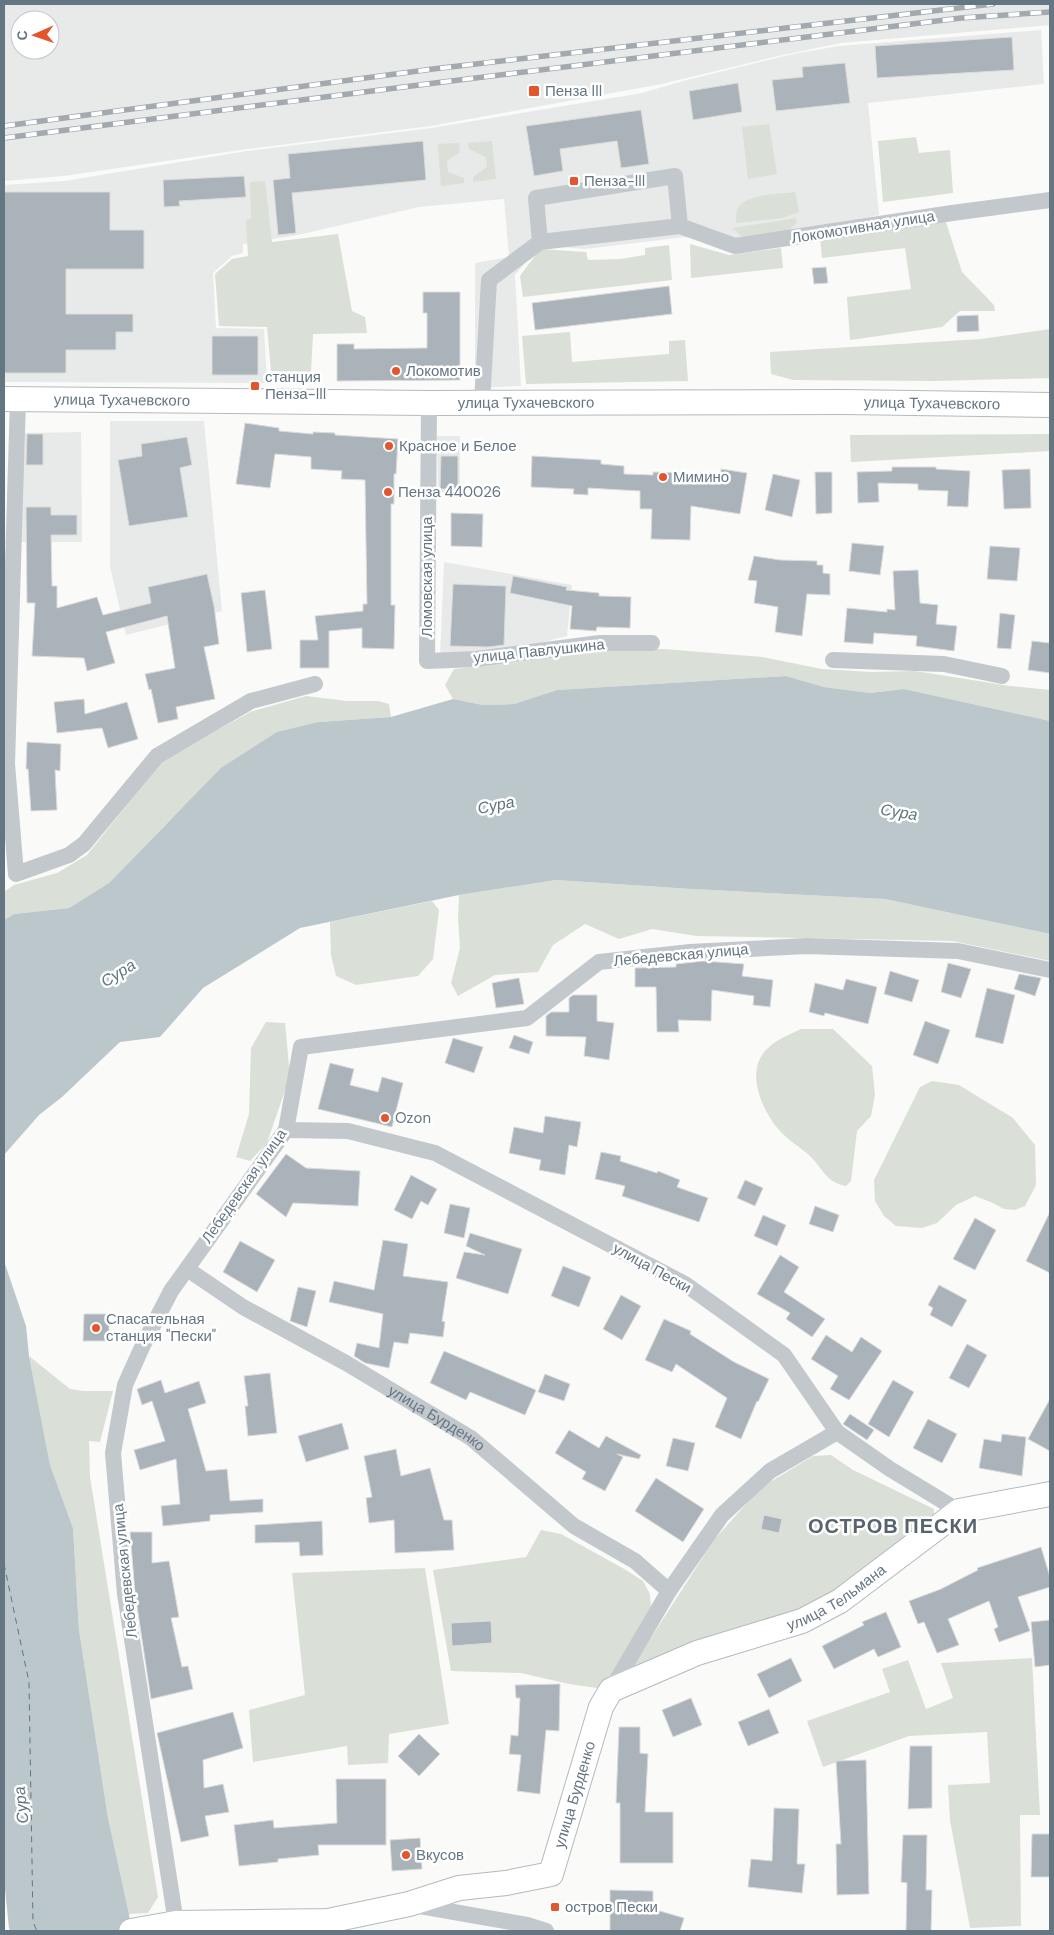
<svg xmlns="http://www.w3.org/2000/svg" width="1054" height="1935" viewBox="0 0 1054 1935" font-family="'DM Sans',sans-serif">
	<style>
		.built { fill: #e8e9e9; fill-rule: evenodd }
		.green { fill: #dadfd7 }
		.water { fill: #bbc7cb }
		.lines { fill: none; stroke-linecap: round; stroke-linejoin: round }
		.ferry { stroke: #60757c; stroke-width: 1; stroke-dasharray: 6 5; stroke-linecap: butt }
		.building { fill: #aab3b9; stroke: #dcdcda }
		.secondary-casing { stroke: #b3babf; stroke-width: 26 }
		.street { stroke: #c3c8cc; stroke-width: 16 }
		.secondary { stroke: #fff; stroke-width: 24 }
		.rail-casing { stroke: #a2aab0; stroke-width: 5.5 }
		.rail { stroke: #fff; stroke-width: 4; stroke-dasharray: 11; stroke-linecap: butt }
		.poi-dot { fill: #e4552e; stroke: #fff; stroke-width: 2 }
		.labels { text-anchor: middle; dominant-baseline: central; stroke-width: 5; stroke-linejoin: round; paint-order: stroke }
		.poi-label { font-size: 15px; fill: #657683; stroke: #fff; text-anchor: start }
		.street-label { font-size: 15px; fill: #657683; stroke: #fff }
		.water-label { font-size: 16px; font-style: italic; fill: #60757c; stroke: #fff }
		.district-label { font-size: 20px; font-weight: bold; letter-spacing: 1px; fill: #57646e; stroke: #fff }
	</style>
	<rect width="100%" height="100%" fill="#fafaf8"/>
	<path class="built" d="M4,4H1050V25L841,43L778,56L662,84L431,126L247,149L64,176L4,181ZM20,20H50V50H20Z
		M1041,30L1044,84L868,103L879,215L767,239L730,243L685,237L585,249L540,245L515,275L521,386L475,388V263L509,257L504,199L419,207L298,235L243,244V253L232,256L213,273L216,328L264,329L267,383L4,382V185L64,181L247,151L431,128L642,93L683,81L793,54L839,46Z
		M110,421H204L222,611L126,635L110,567Z
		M81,432L82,542H21V433Z
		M437,436H460V492H438Z
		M444,562L572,585L567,636L504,652L440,657Z"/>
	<path class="green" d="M769,124L777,174L748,179L742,127Z
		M916,137L919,153L950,150L953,193L883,202L878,141Z
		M492,141L496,179L473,182V177L487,167L486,157L469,149L468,143Z
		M459,143L460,152L447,161L448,172L464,178V183L441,186L438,144Z
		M265,181L272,242L338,234L352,311L365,317L367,333L313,334L311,372L271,371L267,327L219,326L215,274L232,259L248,256L246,220L251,219L250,182Z
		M795,192L799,212L783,218L736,223C736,216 736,209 741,204C753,194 781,194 795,192Z
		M796,218L797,223C783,238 759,235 741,236L733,228Z
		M945,219L962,272L994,305L995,311H960L942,327L850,340L847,297L911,289L905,248L822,258L820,237Z
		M690,244L729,255L781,248L783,268L691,278Z
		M669,245L672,280L523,297L520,276L540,249L586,252L588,260L621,259L645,255V248Z
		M1050,329V378L936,381L793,380L771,374L770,352L981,339Z
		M570,332L572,362L669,354V341L685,340L688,381L526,384L522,336Z
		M1050,434V451L851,462L850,435Z
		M603,649H664L762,657L822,669L871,672L915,671L1010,686L1050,690V721L904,689L870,693L824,687L786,676L557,690L514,704L483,705L453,699L445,685L454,669L519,662Z
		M306,696L347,701H378L389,704L391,717L319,722L173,817L109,883L69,908L14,914L4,920V892L14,885L57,873L87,855L161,762L250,712Z
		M556,880L691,889L885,899L1050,934V961L952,941L697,936L652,929L619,939L585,924L553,945L538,972L495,975L458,996L451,983L460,948L458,918L459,895Z
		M432,901L439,910L433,959L418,976L356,985L336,976L331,955L330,922Z
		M266,1022L285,1023L290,1076L267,1143L250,1161L236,1157L249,1114L251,1048Z
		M801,1029H833L872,1066L875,1095L871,1116L857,1131L851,1181L846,1186C825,1182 823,1168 809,1155C800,1147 788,1140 780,1131C763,1112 745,1074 765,1051C775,1040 788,1035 801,1029Z
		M932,1081L959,1085L1013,1118L1035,1145L1036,1185L1025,1206L1015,1210L1004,1209L993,1203L975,1196L956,1205L937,1223L922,1228L896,1226L884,1216L875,1201L874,1180L920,1087Z
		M29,1356L70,1389L83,1391H113L100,1442L89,1441L90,1477L158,1897L148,1913L129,1914L108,1818L79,1630L73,1528L50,1465Z
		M831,1455L853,1470L934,1509V1518L837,1596L627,1675L714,1540L746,1504L762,1487L813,1456Z
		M541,1530L561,1534L626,1570L643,1581L650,1594L651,1610L611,1678L597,1688L569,1684L521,1673L451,1671L433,1570L526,1557Z
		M425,1568L449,1724L389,1734L388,1763L348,1765L347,1746L253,1762L249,1710L305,1695L292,1573Z
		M1032,1658L1040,1815H1020L1021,1926L970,1928L950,1820L948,1785L990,1783L987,1732L909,1736L823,1767L807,1721L890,1692L882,1669L908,1660L926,1709L953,1698L941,1663Z"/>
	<path class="water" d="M786,676L824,687L870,693L904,689L1050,721V934L885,899L691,889L556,880L459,895L300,928L203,988L160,1037L120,1042L62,1097L39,1115L4,1155V920L14,914L69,908L109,883L221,768L277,732L319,722L391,717L453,699L483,705L514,704L557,690Z
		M4,1261L26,1326L29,1356L50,1465L73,1528L79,1630L108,1818L129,1914L131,1931H10L9,1928L4,1879Z"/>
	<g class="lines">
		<path class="ferry" d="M4,1564L29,1682L33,1922L37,1931"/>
	</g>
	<path class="building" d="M1012,37L1014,70L877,78L875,46Z
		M845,63L850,103L776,111L772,80L803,77L802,67Z
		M738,83L742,112L693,120L689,91Z
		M641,110L649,164L621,168L617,141L560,149L563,171L534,176L526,126Z
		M423,141L426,180L292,193L296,233L278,235L273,180L290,178L288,154Z
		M244,176L246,197L179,201L180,206L164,207L163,180Z
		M4,192H110V230H144V269H66V314H133V332H116V350H66V373H4Z
		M826,267L828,283L814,284L812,268Z
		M669,286L672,314L535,330L532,303Z
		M423,292H460V380L337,381V344H354V349L427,348V313H423Z
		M978,315L979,331L957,332V316Z
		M212,336H258V375H212Z
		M245,423L279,428V431L313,434V432L335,433V435L398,439L396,474H394V504H391V605H395L394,649L362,648V628L329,631V668H300V640H318L315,616L363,611V604H367L365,480L341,479L342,471L311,469V457L275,454L270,488L236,484Z
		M27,434H43V465H26Z
		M187,437L192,465L180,468L188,517L129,526L118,460L142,456L141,444Z
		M441,456H458V489H440Z
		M532,456L601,460V464L624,466V474L653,475V472L721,474V469L747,473L740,514L691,506L690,540L651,539L652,509H640V491L588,488V495L573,494L574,489L531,487Z
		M892,467H936V469L970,471L968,507L947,506L948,491L918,490V484L878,483L879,502L858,503L857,472L892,471Z
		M1030,469L1031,508L1004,509L1002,470Z
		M815,472H832V513L816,514Z
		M773,474L800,480L792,517L765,510Z
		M26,507H51V515H77V535H51L52,586H57V608L97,597L103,615L151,603L148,587L207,574L214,606L219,644L204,647L215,699L176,707L178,719L158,723L151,689L149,690L145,674L175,668L167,616L106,632L115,663L87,671L84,658L32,656L35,603H27Z
		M451,513L483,514L482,547L451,546Z
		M852,543L884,546L880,575L849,571Z
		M990,546L1020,548L1017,581L987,579Z
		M754,556L780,560L817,561V565H823V573L830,574V595L807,594L802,636L775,632L778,607L754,603L757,581L748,580Z
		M918,570L920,603L938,605L936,624L957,626L954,651L916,646L917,636L874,633L873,644L844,642L847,608L887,612V609L895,610L893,571Z
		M513,576L567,587L566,590L599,593V596L631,597L630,628L597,627L596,631L570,629L572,606L510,593Z
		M453,584L506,586L504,645L488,647L450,646Z
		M265,590L272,649L247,652L241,593Z
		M1000,613L1015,615L1011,649L997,648Z
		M1032,641L1050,643V673L1028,670Z
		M84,699L85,714L127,702L138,739L108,748L102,728L57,733L54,702Z
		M27,742L61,744L60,771L55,770L57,810L31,811L28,769H26Z
		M703,961L744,964L742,976L773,980L770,1007L753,1005L754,996L712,990L711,1021L678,1020L679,1032H657L656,987H635V968L676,967V964Z
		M948,963L971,969L961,998L941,992Z
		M890,971L919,980L912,1002L884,994Z
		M1019,974L1041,978L1035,996L1014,989Z
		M519,978L524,1004L496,1008L492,983Z
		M846,979L877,987L868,1024L825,1013L824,1016L809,1012L815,983L843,990Z
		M987,988L1015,995L1003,1044L975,1037Z
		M573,995H597V1021L614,1023L609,1060L584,1056L586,1037L546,1036V1016L551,1012H569V998Z
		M925,1021L950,1030L938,1064L913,1055Z
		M514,1035L533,1042L529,1054L509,1048Z
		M453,1038L483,1047L474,1073L445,1063Z
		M330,1063L354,1069L350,1085L378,1092L382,1077L403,1083L392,1127L318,1109Z
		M545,1116L581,1122L577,1147L569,1145L565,1175L539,1170L541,1160L509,1153L514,1127L543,1133Z
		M601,1152L621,1156L620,1161L657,1173L658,1171L680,1180L677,1187L708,1198L699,1222L622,1196L625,1186L595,1179Z
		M286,1154L306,1168L360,1171L358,1206L293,1203L286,1217L256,1194Z
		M411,1175L437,1189L428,1205L421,1201L412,1219L394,1210Z
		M745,1180L763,1188L755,1206L737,1198Z
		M450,1204L470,1208L464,1238L444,1233Z
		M815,1206L839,1215L833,1232L809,1224Z
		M1050,1212V1273L1026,1261Z
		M763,1215L786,1225L777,1246L754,1236Z
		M975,1218L996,1230L975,1270L953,1259Z
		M470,1233L522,1249L508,1294L456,1278L464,1252L485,1255L466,1246Z
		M383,1240L408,1244L403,1276L448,1282L442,1321L445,1322L443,1337L410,1333L408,1344L394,1342L389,1368L365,1363L354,1356L357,1343L379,1348L383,1314L329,1302L334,1281L374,1290Z
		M240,1241L275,1260L257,1292L223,1272Z
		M780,1255L799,1267L784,1292L825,1319L812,1337L786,1319L790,1313L757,1294Z
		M563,1266L591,1277L579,1307L551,1296Z
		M939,1285L967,1300L952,1327L930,1315L933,1308L928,1305Z
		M298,1287L316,1291L307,1327L290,1321Z
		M621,1295L641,1306L622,1340L603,1329Z
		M84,1314H109V1341H83Z
		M664,1319L691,1331L690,1334L734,1362L769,1379L758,1402L757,1401L741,1439L715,1427L727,1398L676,1364L672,1372L645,1360Z
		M826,1335L852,1352L861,1337L882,1351L849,1400L830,1389L838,1376L811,1359Z
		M967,1344L987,1355L969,1388L949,1378Z
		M444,1351L536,1390L525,1415L470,1392L466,1400L430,1383Z
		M270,1373L277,1433L248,1436L245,1406H248L244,1376Z
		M545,1374L570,1384L564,1401L538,1392Z
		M161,1380L165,1393L199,1381L206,1403L188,1409L206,1471L227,1469L230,1501L263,1499V1512L210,1515V1521L163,1526L161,1506L180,1504L176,1459L140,1470L134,1450L165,1441L152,1401L142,1405L137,1389Z
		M893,1380L914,1392L889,1437L868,1424Z
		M1050,1399V1451L1028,1439Z
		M850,1414L874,1430L867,1440L843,1424Z
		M928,1419L957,1434L942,1463L913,1448Z
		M342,1423L349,1449L306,1462L298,1436Z
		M569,1430L599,1448L606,1436L641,1455L639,1459L617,1454L623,1457L605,1491L582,1479L586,1472L555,1453Z
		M1002,1434L1026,1437L1022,1476L979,1468L984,1439L1001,1442Z
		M673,1438L695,1443L688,1471L666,1466Z
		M396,1449L401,1476L430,1468L444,1520H452L454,1550L395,1553L394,1520L369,1523L366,1498L372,1497L364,1456Z
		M656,1478L704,1509L683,1542L635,1511Z
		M764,1515L782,1519L779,1533L761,1529Z
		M322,1521L323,1555L300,1556L299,1542L255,1543V1525Z
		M130,1532H152V1563L169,1561L179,1617L171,1618L182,1667L188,1666L193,1689L151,1699L135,1593Z
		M1041,1547L1050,1577V1587L1018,1597L1030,1631L999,1642L994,1629L998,1627L989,1601L948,1619L959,1645L937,1653L924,1622L918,1624L909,1601L941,1589L978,1570L977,1568Z
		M886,1612L901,1647L878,1657L874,1649L834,1669L822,1646L864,1625L862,1622Z
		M1050,1620V1665L1035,1667L1031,1622Z
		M491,1621L492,1643L452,1646L451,1623Z
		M791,1658L802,1681L769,1698L757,1674Z
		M560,1684L559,1731L546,1730L540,1794L517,1791L521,1755L509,1754L511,1735L518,1736L520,1698H516L515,1685Z
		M691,1698L702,1725L673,1737L662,1710Z
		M769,1709L779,1733L748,1746L738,1722Z
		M233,1712L243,1748L203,1760L204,1788L223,1784L229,1812L205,1816L209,1836L181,1842L157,1733Z
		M619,1727H640V1753L648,1754L645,1812H673V1863H620V1803H616Z
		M419,1734L440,1754L419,1776L398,1756Z
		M910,1746H932V1808L908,1809Z
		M866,1760L869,1894L837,1895L836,1844H841L836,1761Z
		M336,1779H386V1845H318L319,1855L278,1859V1862L239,1866L234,1825L273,1820L274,1828L337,1823Z
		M774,1808L799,1809L797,1864H805L802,1893L748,1887L751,1859L772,1861Z
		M1032,1834H1050V1877H1031Z
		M903,1835H927L926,1890H932L931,1931H906L907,1883L901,1882Z
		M420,1838L422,1869L392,1871L390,1840Z
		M610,1890L653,1891V1909L684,1918L680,1931H610Z"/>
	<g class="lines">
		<g class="secondary-casing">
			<g id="secondary">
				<path id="s2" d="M4,399L429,403L843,402L1050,405"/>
				<path id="s3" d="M131,1931L176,1923L328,1921L409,1904L459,1888L506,1883L551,1874L601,1707L611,1690L697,1653L802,1621L840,1601L959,1511L1050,1494"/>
			</g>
		</g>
		<g class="street">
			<path d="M540,242L536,198L675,176L680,226"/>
			<path d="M18,399L7,764L16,874L69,855L84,844L157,756L251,701L315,684"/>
			<path d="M429,403L427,661L476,659L600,643H652"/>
			<path d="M482,403L489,280L540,242L680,226L735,246L952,213L1050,200"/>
			<path d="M833,660L944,664L1002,676"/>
			<path d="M286,1130L348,1131L435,1153L685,1284L784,1355L837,1432L890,1469L959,1511"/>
			<path id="s1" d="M187,1269L243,1307L346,1363L471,1438L574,1526L635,1561L669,1591"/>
			<path d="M611,1690L669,1591L722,1515L770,1471L837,1432"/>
			<path d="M414,1905L527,1925L546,1931"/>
			<path d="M176,1923L125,1594L113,1453L125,1385L143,1345L171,1291L286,1130L301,1047L527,1018L599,962L690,952L807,946L958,951L1050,970"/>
		</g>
		<use href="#secondary" class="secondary"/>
		<g class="rail-casing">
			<path id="rail" d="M4,126L433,69L993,4
				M4,138L435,83L961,18L1050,12"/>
		</g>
		<use href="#rail" class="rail"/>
	</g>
	<g class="poi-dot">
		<rect x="528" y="85" width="12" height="12" rx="2.5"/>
		<rect x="569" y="176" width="10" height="10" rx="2.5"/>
		<circle cx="396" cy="371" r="5"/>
		<rect x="250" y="381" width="10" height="10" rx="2.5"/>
		<circle cx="389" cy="446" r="5"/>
		<circle cx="663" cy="477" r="5"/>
		<circle cx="388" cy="492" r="5"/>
		<circle cx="385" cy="1118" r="5"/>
		<circle cx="96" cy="1328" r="5"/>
		<circle cx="406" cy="1855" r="5"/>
		<rect x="550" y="1902" width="10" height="10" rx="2.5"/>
	</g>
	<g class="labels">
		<g class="poi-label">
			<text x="545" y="91">Пенза III</text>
			<text x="584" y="181">Пенза-III</text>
			<text x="406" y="371">Локомотив</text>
			<text x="265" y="377">станция<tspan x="265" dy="17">Пенза-III</tspan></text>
			<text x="399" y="446">Красное и Белое</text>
			<text x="673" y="477">Мимино</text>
			<text x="398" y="492">Пенза 440026</text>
			<text x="395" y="1118">Ozon</text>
			<text x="106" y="1319">Спасательная<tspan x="106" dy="17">станция "Пески"</tspan></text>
			<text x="416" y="1855">Вкусов</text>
			<text x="565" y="1907">остров Пески</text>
		</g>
		<g class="street-label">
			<text transform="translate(863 227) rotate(-9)">Локомотивная улица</text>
			<text stroke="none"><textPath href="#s2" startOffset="118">улица Тухачевского</textPath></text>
			<text stroke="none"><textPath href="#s2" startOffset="522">улица Тухачевского</textPath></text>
			<text stroke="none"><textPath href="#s2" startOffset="928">улица Тухачевского</textPath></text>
			<text transform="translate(427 577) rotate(-90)">Ломовская улица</text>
			<text transform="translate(539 651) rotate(-6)">улица Павлушкина</text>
			<text transform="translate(681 955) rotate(-5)">Лебедевская улица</text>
			<text transform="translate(244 1186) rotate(-55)">Лебедевская улица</text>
			<text transform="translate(652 1268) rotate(29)">улица Пески</text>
			<text stroke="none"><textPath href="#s1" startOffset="291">улица Бурденко</textPath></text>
			<text transform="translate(125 1571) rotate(-96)">Лебедевская улица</text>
			<text stroke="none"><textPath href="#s3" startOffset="865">улица Тельмана</textPath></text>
			<text stroke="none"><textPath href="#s3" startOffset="509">улица Бурденко</textPath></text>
		</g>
		<g class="water-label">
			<text transform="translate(496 805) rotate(-11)">Сура</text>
			<text transform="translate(899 812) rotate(9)">Сура</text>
			<text transform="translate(118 973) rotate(-32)">Сура</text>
			<text transform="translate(21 1805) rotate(-96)">Сура</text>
		</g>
		<g class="district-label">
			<text x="893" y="1526">ОСТРОВ ПЕСКИ</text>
		</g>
	</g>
	<rect width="1054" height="1935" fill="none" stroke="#657683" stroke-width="10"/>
	<g transform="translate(35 35) rotate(268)"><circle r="24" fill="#ffffff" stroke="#c1c8cd"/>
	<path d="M0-4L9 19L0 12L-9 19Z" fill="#e4552e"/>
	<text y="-8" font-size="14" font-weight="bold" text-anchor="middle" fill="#657683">С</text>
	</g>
</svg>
